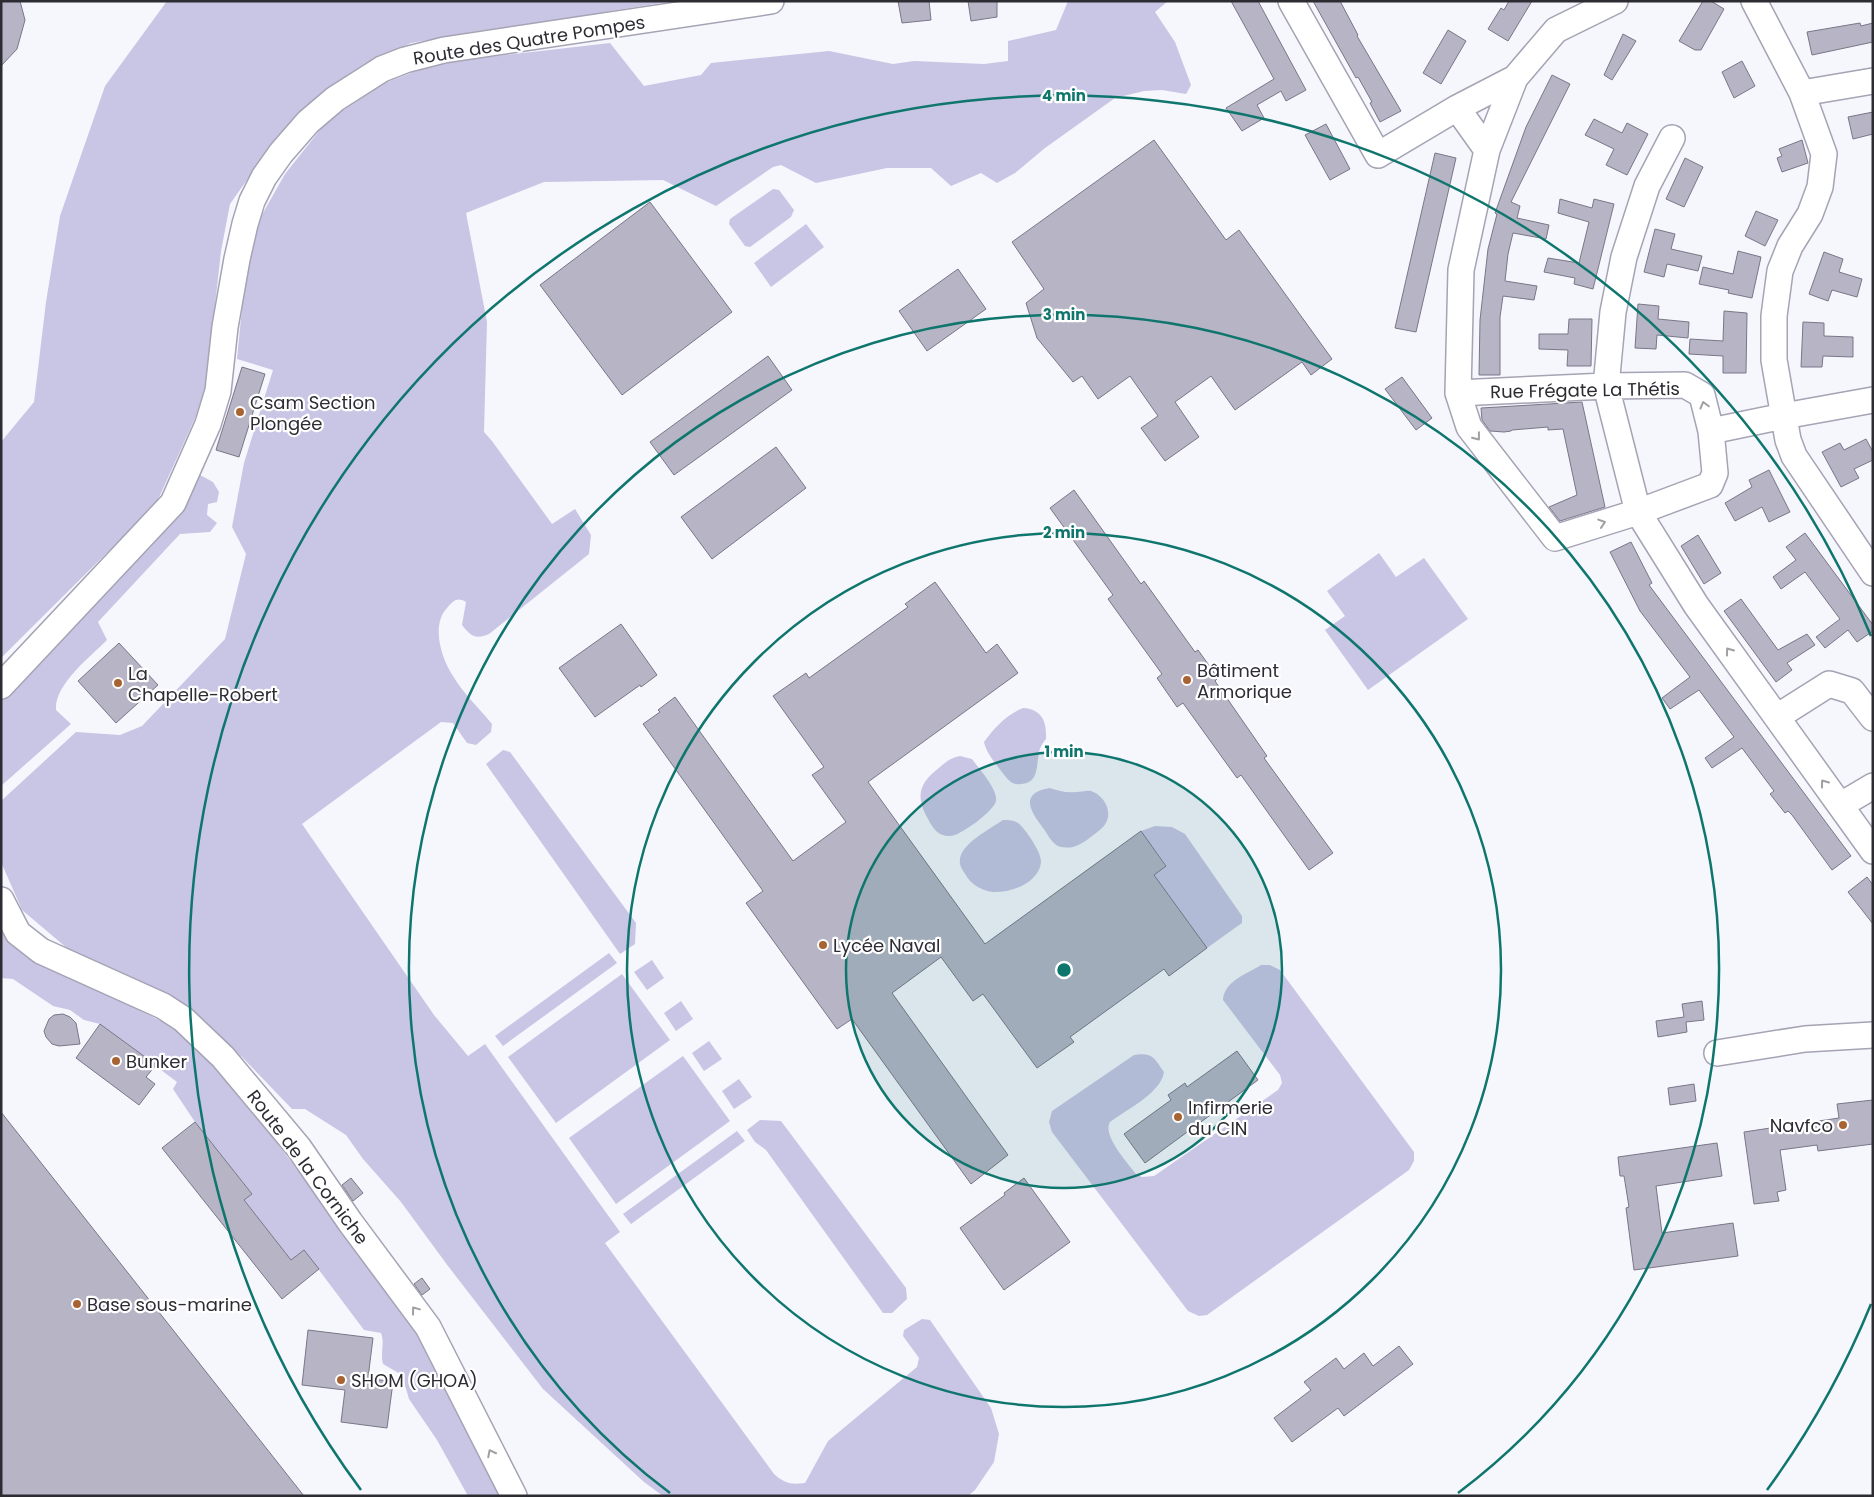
<svg xmlns="http://www.w3.org/2000/svg" width="1874" height="1497" viewBox="0 0 1874 1497" font-family="Poppins,sans-serif">
	<style>
		.green { fill: #c9c5e5 }
		.building { fill: #b6b4c5; stroke: #797787 }
		.lines { fill: none; stroke-linecap: round; stroke-linejoin: round }
		.minor-casing { stroke: #a5a3b4; stroke-width: 28 }
		.minor { stroke: #fff; stroke-width: 25 }
		.oneway { stroke: #a0a0a3 }
		.ring { fill: none; stroke: #0f766e; stroke-width: 2.5 }
		.poi-dot { fill: #a76432; stroke: #fff; stroke-width: 2 }
		.labels { text-anchor: middle; dominant-baseline: central; stroke-width: 4.5; stroke-linejoin: round; paint-order: stroke }
		.street-label { font-size: 18px; fill: #2d2c33; stroke: #fff }
		.poi-label { font-size: 18px; fill: #2d2c33; stroke: #fff; text-anchor: start }
		.centre { fill: #0f766e; stroke: #fff; stroke-width: 2.5 }
		.ring-label { font-size: 15px; text-anchor: middle; font-weight: bold; fill: #0f766e; stroke: #fff; stroke-width: 4.5; stroke-linejoin: round; paint-order: stroke }
	</style>
	<rect width="100%" height="100%" fill="#f6f6fd"/>
	<path class="green" d="M167,1H674L610,11L571,20L478,31L411,43L364,64L330,87L268,150L230,204L221,251L205,396L156,504L1,658V442L34,402L46,302L60,216L105,86Z
		M1068,1H1168L1155,12L1175,42L1191,85L1186,94L1162,90L1144,91L1115,98L1045,148L1015,173L997,183L981,173L951,186L931,168H887L816,183L781,165L773,167L716,206L663,180L544,182L466,213L487,322L484,432L492,441L552,524L575,509L591,535L589,554L489,634C475,640 471,636 462,625L466,602C457,597 454,600 447,608C431,625 441,658 453,676C463,693 479,708 492,724L491,732L476,745L467,743L453,723L441,722L302,824L434,1015L468,1056L485,1044L620,1232L605,1243L774,1474C784,1483 791,1485 805,1483L828,1441L917,1367L919,1358L903,1336L904,1330L922,1319L930,1320L991,1408L999,1434L994,1462L975,1490L968,1496H663L644,1482L543,1389L448,1266L401,1202L363,1159L346,1135L305,1109H292L242,1057L186,1008L74,954L22,910L1,862V801L76,732L120,735L142,726L225,639L246,554L232,527L244,463L273,370L237,359L244,288L255,227L285,174L327,121L385,83L437,63L610,43L644,86L701,75L711,63L829,51L893,64L914,61L984,64L1008,61V41L1056,30Z
		M773,189L779,190L794,210L791,217L750,247L745,246L729,224L730,219Z
		M806,224L824,247L771,287L754,263Z
		M200,475L213,482L219,492L217,502L208,504L207,515L217,523L210,532L180,534L98,622L107,640C90,657 54,685 56,710L71,724L1,786V701L180,507Z
		M1379,553L1396,577L1424,558L1468,619L1368,690L1325,630L1345,616L1327,591Z
		M1023,708C1042,709 1047,722 1046,739C1042,744 1040,747 1039,753C1036,766 1039,783 1021,784C1013,785 1010,782 1005,776C997,765 987,755 984,742C993,729 1007,714 1023,708Z
		M503,750L510,752L636,923L635,944L620,954L486,764Z
		M960,756L972,759C979,769 998,789 996,801C994,811 964,832 955,835C950,837 945,836 940,834C935,831 931,825 928,819C915,796 919,783 940,767C947,761 951,758 960,756Z
		M1050,788C1059,791 1066,793 1076,792C1081,792 1086,790 1091,791C1106,796 1115,816 1102,828C1095,834 1082,845 1073,847C1067,848 1059,848 1055,844C1050,840 1047,833 1043,828C1030,811 1019,793 1050,788Z
		M1003,820C1009,820 1013,820 1018,823C1025,828 1042,853 1041,862C1039,883 1011,893 993,892C984,891 973,886 967,877C965,873 961,869 960,864C957,845 989,830 1003,820Z
		M1155,826L1172,827L1185,834L1242,916V923L1207,948L1154,875L1166,865L1141,831Z
		M1,932L19,951L177,1029L235,1088L429,1342L506,1496H468L437,1440L409,1399L402,1375L383,1364C380,1353 385,1343 381,1333L364,1330L304,1250L291,1260L244,1200L252,1194L195,1122L173,1089L177,1082L100,1024L84,1020L70,1010L53,1006L13,979L1,978Z
		M609,953L617,963L503,1046L495,1036Z
		M652,960L664,978L647,990L634,972Z
		M1261,965H1270L1280,970L1414,1152V1161L1409,1170L1207,1315L1199,1316L1188,1311L1052,1132L1049,1122L1052,1111L1134,1055C1153,1052 1154,1058 1164,1072C1161,1093 1126,1110 1110,1122C1102,1135 1127,1162 1136,1174L1142,1177L1154,1176L1278,1090L1282,1083L1280,1075L1223,1000C1224,981 1247,974 1261,965Z
		M622,974L670,1040L556,1123L508,1057Z
		M681,1001L693,1019L676,1031L664,1013Z
		M709,1041L722,1059L704,1071L692,1053Z
		M683,1056L730,1121L616,1204L569,1138Z
		M739,1079L752,1097L734,1109L722,1091Z
		M760,1120L781,1121L906,1288L907,1299L892,1313H883L766,1150L755,1142L747,1130Z
		M737,1131L745,1141L631,1224L623,1214Z"/>
	<path class="building" d="M1,1H20L25,20L17,49L1,66Z
		M898,1H929L931,20L902,23Z
		M968,1H997V17L971,21Z
		M1231,1H1258L1306,90L1286,101L1281,91L1257,105L1264,118L1242,131L1226,108L1274,79Z
		M1313,1H1340L1358,35L1357,36L1401,111L1380,122L1370,103L1372,102L1358,77L1356,78Z
		M1509,1H1532L1508,41L1488,29L1501,8L1504,10Z
		M1703,1H1711L1724,9L1701,50H1695L1679,41Z
		M1860,23L1861,26L1873,23V42L1812,55L1807,32Z
		M1448,30L1466,41L1441,84L1423,73Z
		M1623,34L1636,41L1612,80L1604,75Z
		M1742,61L1755,86L1734,98L1722,72Z
		M1552,75L1570,84L1511,202L1520,206L1517,218L1549,225L1546,239L1513,233L1508,254L1505,281L1537,286L1534,300L1503,296L1500,317V375H1479L1480,320L1488,249L1497,214L1495,213L1526,127Z
		M1873,112V134L1853,139L1848,117Z
		M1594,119L1622,133L1627,123L1648,134L1627,175L1606,165L1614,149L1585,135Z
		M1326,124L1350,169L1330,180L1305,135Z
		M1154,140L1226,240L1239,230L1332,359L1311,375L1302,362L1235,410L1211,376L1175,402L1199,437L1165,461L1141,428L1158,416L1130,376L1098,399L1082,376L1073,382L1037,338L1026,303L1044,289L1012,242Z
		M1802,140L1808,163L1782,172L1777,158L1782,156L1779,149Z
		M1435,153L1456,158L1416,332L1395,328Z
		M1685,158L1703,167L1684,207L1666,199Z
		M1560,199L1592,208L1594,199L1614,204L1593,289L1574,284L1575,278L1544,272L1548,258L1579,263L1589,222L1558,213Z
		M650,202L732,312L622,395L540,285Z
		M1756,211L1778,220L1765,246L1745,236Z
		M1655,229L1675,234L1671,249L1702,256L1698,271L1667,264L1664,277L1644,272Z
		M1738,251L1761,257L1752,298L1728,293L1729,290L1699,284L1703,267L1733,274Z
		M1824,252L1843,259L1839,272L1862,279L1857,297L1832,290L1828,301L1809,294Z
		M958,269L986,309L927,351L899,311Z
		M1638,304L1659,306L1658,319L1689,322L1688,338L1657,335L1656,349L1635,348Z
		M1724,311L1747,313L1746,373H1723V356L1689,354L1690,339L1723,341Z
		M1569,319H1592L1591,366H1567L1568,350L1539,349V334H1568Z
		M1803,322L1824,323V336L1853,337V357L1823,356L1822,367H1801Z
		M768,356L792,390L674,475L650,442Z
		M242,367L265,374L239,457L216,450Z
		M1402,377L1432,418L1416,430L1385,389Z
		M1582,402L1605,507L1560,521L1549,507L1577,495L1563,429L1548,430V427L1512,430L1511,431L1504,432L1490,431L1482,420L1481,408Z
		M1866,439L1873,452V460L1854,469L1859,478L1841,487L1822,452L1840,443L1844,450Z
		M776,447L806,488L712,559L681,517Z
		M1769,470L1790,512L1769,522L1762,507L1735,521L1725,503L1752,487L1749,480Z
		M1074,490L1141,584L1144,581L1195,652L1198,650L1218,678L1215,681L1267,756L1264,758L1333,853L1309,870L1241,775L1237,778L1183,703L1177,707L1157,678L1162,674L1108,599L1113,595L1050,508Z
		M1805,533L1873,625V631L1857,642L1848,630L1825,648L1816,637L1840,619L1805,572L1781,589L1773,577L1796,560L1786,547Z
		M1698,535L1721,573L1704,584L1681,546Z
		M1631,542L1652,583L1649,585L1851,856L1832,870L1792,815L1788,811L1785,813L1770,794L1774,791L1742,748L1712,768L1705,758L1734,737L1699,690L1670,709L1662,698L1690,677L1640,611L1610,552Z
		M935,582L986,653L997,644L1018,673L868,782L985,944L1141,831L1166,866L1154,875L1207,948L1169,976L1164,969L1070,1037L1074,1042L1037,1068L983,994L973,1001L941,957L892,993L1008,1155L971,1184L852,1019L837,1029L746,903L763,891L643,724L660,712L658,710L675,697L793,861L846,822L812,775L824,767L773,696L806,673L809,678L908,607L905,604Z
		M1741,599L1778,650L1807,634L1815,645L1787,663L1792,670L1776,682L1724,611Z
		M621,624L657,675L641,687L640,685L595,717L559,668Z
		M119,643L158,685L116,723L78,681Z
		M1867,877L1873,885V924L1848,892Z
		M1702,1001L1704,1020L1686,1022L1687,1032L1658,1037L1656,1021L1684,1017L1682,1004Z
		M63,1014L70,1017L76,1023L80,1044L59,1046L52,1044L46,1037L44,1031L49,1019L54,1015Z
		M100,1024L156,1065L146,1077L155,1084L139,1105L76,1058Z
		M1237,1051L1258,1080L1145,1163L1124,1134L1171,1100L1168,1095L1185,1083L1187,1087Z
		M1694,1084L1696,1101L1670,1105L1668,1088Z
		M1873,1100V1144L1818,1151L1817,1145L1780,1150L1786,1190L1777,1192L1779,1201L1754,1204L1744,1132L1777,1127V1133L1813,1128L1812,1122L1839,1118L1837,1104Z
		M1,1112L304,1496H1Z
		M195,1122L252,1194L244,1200L291,1260L304,1250L319,1269L282,1299L162,1148Z
		M1717,1143L1722,1176L1656,1186L1662,1233L1733,1223L1738,1256L1634,1270L1626,1208L1629,1207L1624,1176H1620L1618,1157Z
		M351,1178L363,1193L353,1201L342,1185Z
		M1024,1178L1070,1242L1004,1290L960,1228L1005,1195L1004,1193Z
		M422,1278L430,1289L422,1295L414,1284Z
		M308,1330L373,1338L368,1378L393,1382L387,1428L341,1422L345,1390L302,1385Z
		M1399,1346L1413,1364L1344,1416L1338,1408L1292,1442L1274,1418L1311,1390L1304,1382L1336,1358L1344,1369L1364,1353L1373,1366Z"/>
	<g class="lines">
		<g class="minor-casing">
			<path id="minor" d="M1291,1L1378,155L1457,108L1515,78
				M1754,1L1802,93L1824,154L1820,187L1810,214L1790,246L1780,271L1774,316V360L1788,440L1794,456L1873,573
				M1802,93L1873,81
				M1457,108L1487,150
				M1672,138L1647,186L1624,257L1613,312L1606,386L1638,512L1696,605L1873,851
				M1458,393L1606,386L1685,385L1702,395L1711,431L1715,473L1710,485L1638,512L1555,538L1469,427L1458,393L1461,270L1487,150L1515,78L1556,30L1615,1
				M1711,431L1784,416L1873,400
				M1,686L173,503L208,424L218,391L225,327L237,259L245,224L252,201L264,177L281,153L308,122L335,99L382,69L405,60L444,50L771,1
				M1777,717L1829,684L1852,691L1873,718
				M1841,805L1873,786
				M1,900L18,933L41,951L163,1006L183,1019L223,1057L299,1148L350,1222L428,1327L514,1496
				M1717,1053L1805,1039L1873,1035"/>
		</g>
		<use href="#minor" class="minor"/>
	</g>
	<defs><path id="oneway-chevron" d="M-2-3.5L2.5 0L-2 3.5" fill="none" stroke-width="1.6" stroke-linecap="round" stroke-linejoin="round" transform="scale(1.25)"/></defs>
	<g class="oneway">
		<use href="#oneway-chevron" transform="translate(1704 405) rotate(-105)"/>
		<use href="#oneway-chevron" transform="translate(1477 437) rotate(52)"/>
		<use href="#oneway-chevron" transform="translate(1602 523) rotate(-18)"/>
		<use href="#oneway-chevron" transform="translate(1729 651) rotate(-126)"/>
		<use href="#oneway-chevron" transform="translate(1824 783) rotate(-126)"/>
		<use href="#oneway-chevron" transform="translate(415 1310) rotate(-127)"/>
		<use href="#oneway-chevron" transform="translate(491 1453) rotate(-117)"/>
	</g>
	<circle cx="1064" cy="970" r="218" fill="#0f766e" fill-opacity=".12"/>
	<g class="ring">
		<circle cx="1064" cy="970" r="218"/>
		<circle cx="1064" cy="970" r="437"/>
		<path d="M670 1493A655 655 0 1 1 1458 1493"/>
		<path d="M1871 1304A874 874 0 0 1 1767 1490M361 1490A874 874 0 1 1 1871 636"/>
	</g>
	<g class="poi-dot">
		<circle cx="240" cy="412" r="5"/>
		<circle cx="1187" cy="680" r="5"/>
		<circle cx="118" cy="683" r="5"/>
		<circle cx="823" cy="945" r="5"/>
		<circle cx="116" cy="1061" r="5"/>
		<circle cx="1178" cy="1117" r="5"/>
		<circle cx="1843" cy="1125" r="5"/>
		<circle cx="77" cy="1304" r="5"/>
		<circle cx="341" cy="1380" r="5"/>
	</g>
	<g class="labels">
		<g class="street-label">
			<text transform="translate(529 40) rotate(-9)">Route des Quatre Pompes</text>
			<text transform="translate(1585 390) rotate(-1)">Rue Frégate La Thétis</text>
			<text transform="translate(308 1167) rotate(53)">Route de la Corniche</text>
		</g>
		<g class="poi-label">
			<text x="250" y="402">Csam Section<tspan x="250" dy="21">Plongée</tspan></text>
			<text x="1197" y="670">Bâtiment<tspan x="1197" dy="21">Armorique</tspan></text>
			<text x="128" y="673">La<tspan x="128" dy="21">Chapelle-Robert</tspan></text>
			<text x="833" y="945">Lycée Naval</text>
			<text x="126" y="1061">Bunker</text>
			<text x="1188" y="1107">Infirmerie<tspan x="1188" dy="21">du CIN</tspan></text>
			<text x="1833" y="1125" text-anchor="end">Navfco</text>
			<text x="87" y="1304">Base sous-marine</text>
			<text x="351" y="1380">SHOM (GHOA)</text>
		</g>
	</g>
	<circle cx="1064" cy="970" r="8" class="centre"/>
	<g class="ring-label">
		<text x="1064" y="101">4 min</text>
		<text x="1064" y="320">3 min</text>
		<text x="1064" y="538">2 min</text>
		<text x="1064" y="757">1 min</text>
	</g>
	<rect width="1874" height="1497" fill="none" stroke="#2d2c33" stroke-width="5"/>
</svg>
